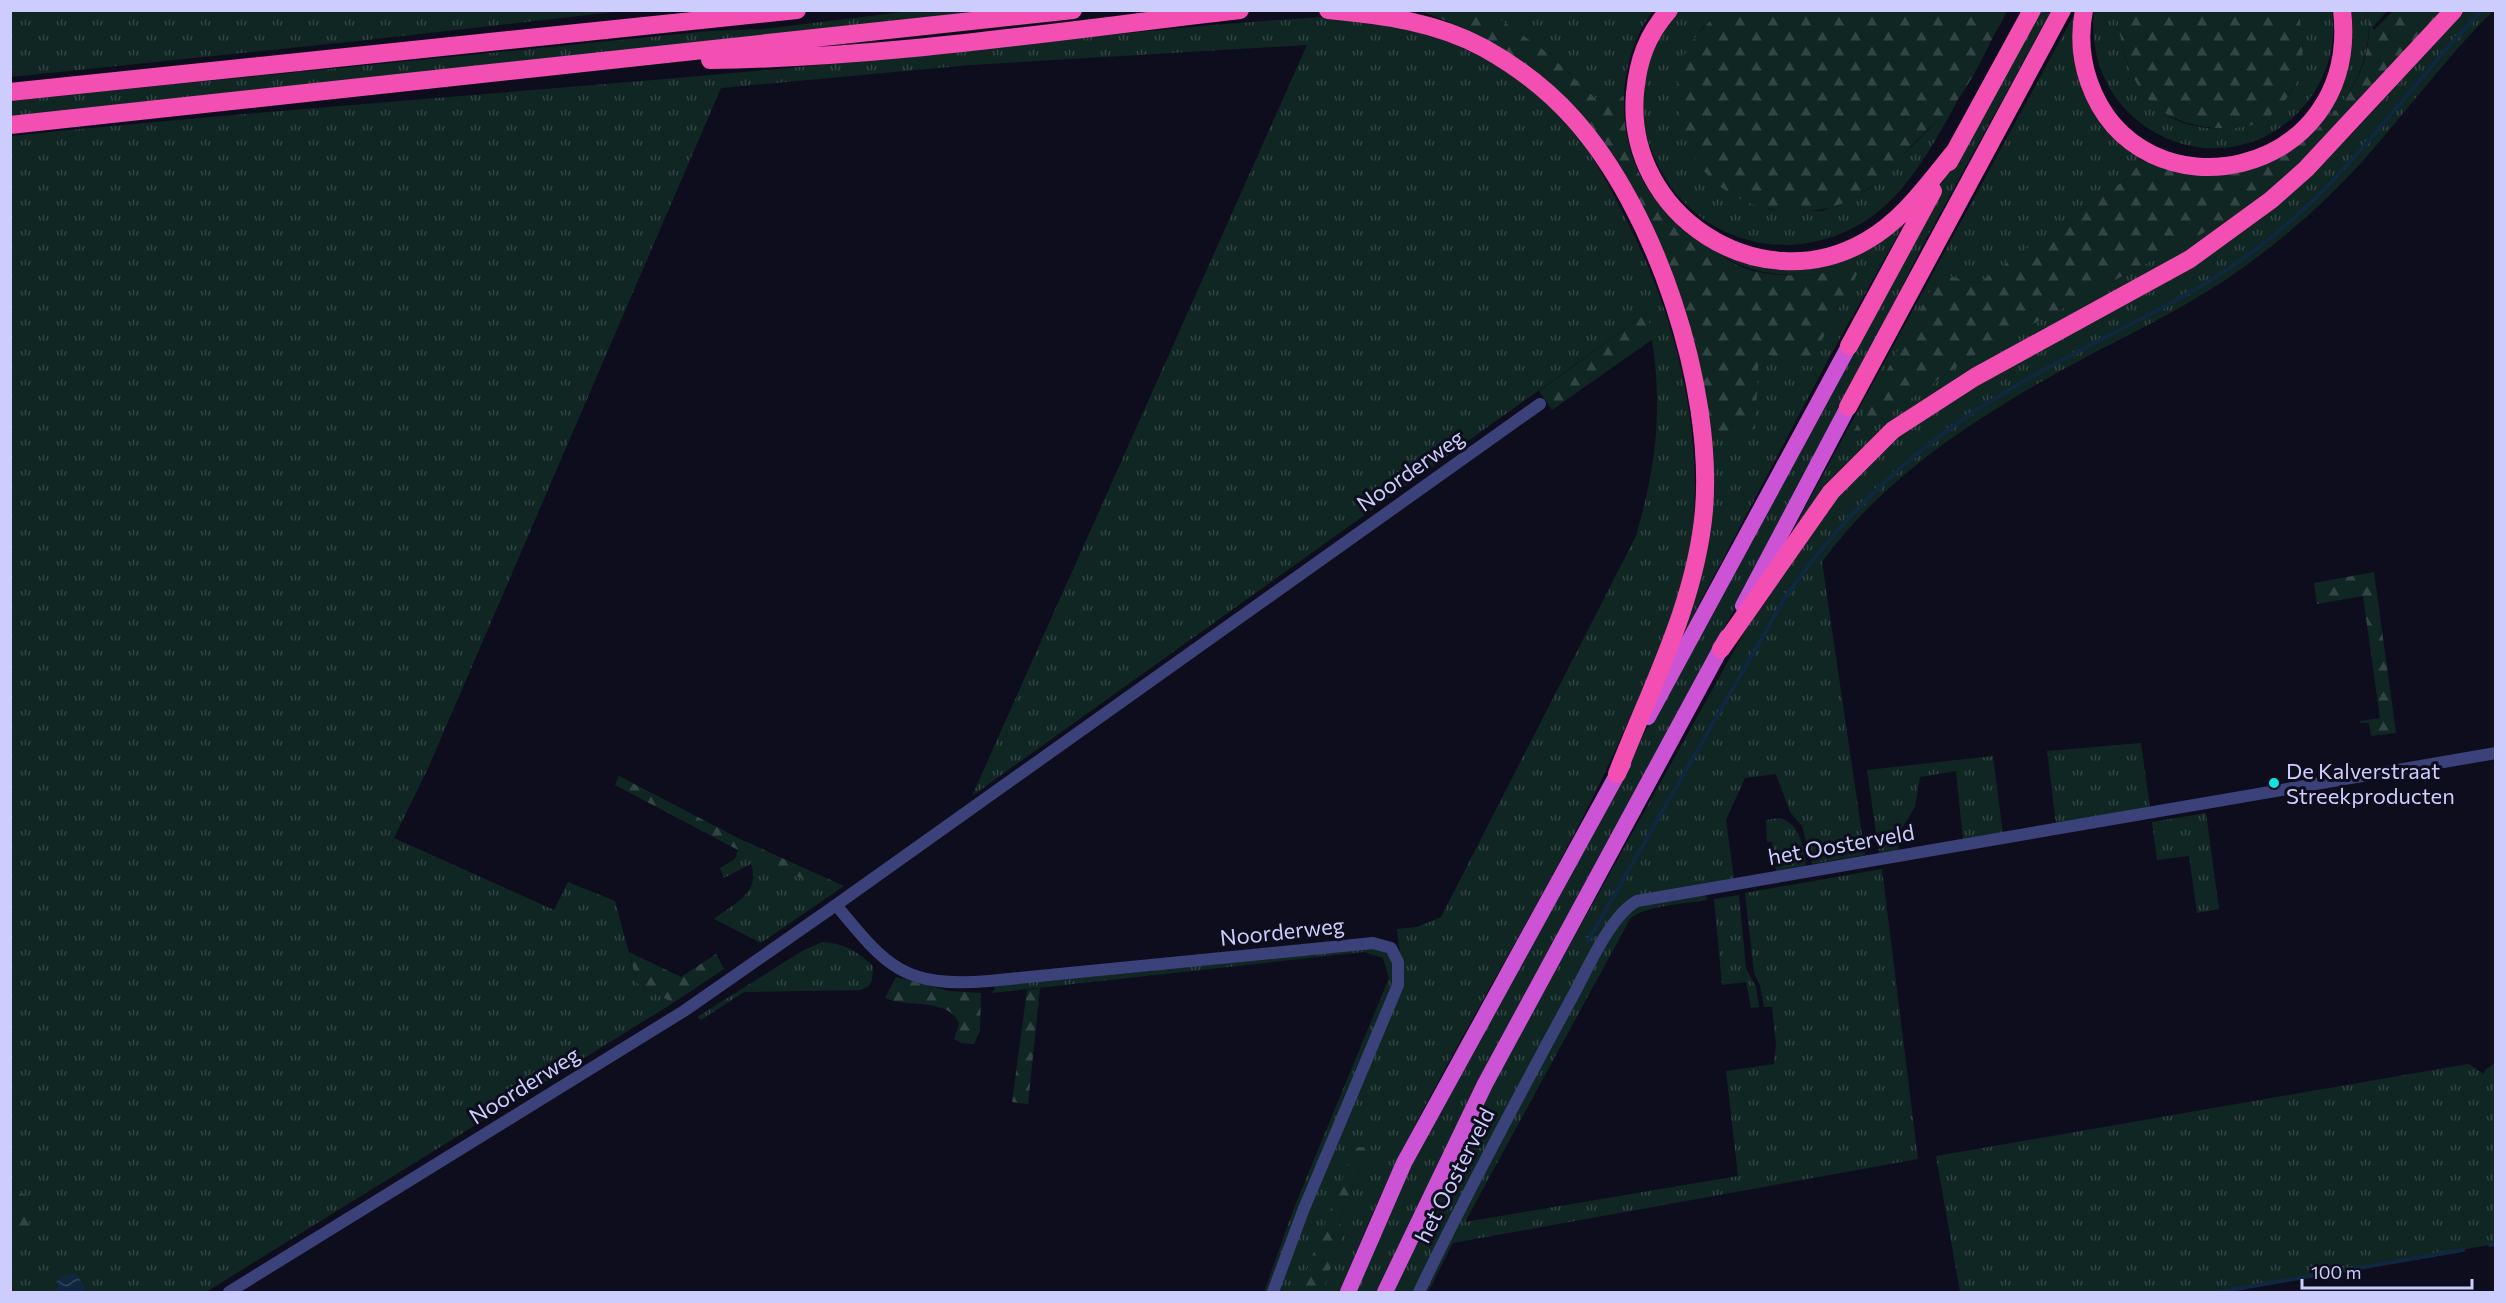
<svg xmlns="http://www.w3.org/2000/svg" width="2506" height="1303" viewBox="0 0 2506 1303" font-family="Commissioner,sans-serif">
	<style>
		.grass { fill: url(#grass-tufts) }
		.forest { fill: url(#forest-firs) }
		.water { fill: url(#water-waves) }
		.lines { fill: none; stroke-linecap: round; stroke-linejoin: round }
		.stream { stroke: #0f283f; stroke-width: 4 }
		.minor { stroke: #3b4179; stroke-width: 12 }
		.trunk { stroke: #cc54d4; stroke-width: 16 }
		.motorway { stroke: #f34fb3; stroke-width: 18 }
		.poi-dot { fill: #0fe4de; stroke: #0e0d1d; stroke-width: 2 }
		.labels { text-anchor: middle; dominant-baseline: central; stroke-width: 6; stroke-linejoin: round; paint-order: stroke }
		.street-label { font-size: 22px; fill: #cccdfc; stroke: #0e0d1d }
		.poi-label { font-size: 22px; fill: #cccdfc; stroke: #0e0d1d; text-anchor: start }
	</style>
	<defs>
		<pattern id="grass-tufts" width="24" height="20" patternUnits="userSpaceOnUse" patternTransform="scale(1.5)"><rect width="24" height="20" fill="#102623"/><path d="M3 7l-1-3M5 7V3M7 7l1-3M15 17l-1-3M17 17v-4M19 17l1-3" fill="none" stroke="#324444"/></pattern>
		<pattern id="forest-firs" width="22" height="20" patternUnits="userSpaceOnUse" patternTransform="scale(1.5)"><rect width="22" height="20" fill="#102623"/><path d="M5 1l3.5 6h-7zM16 11l3.5 6h-7z" fill="#324444"/></pattern>
		<pattern id="water-waves" width="16" height="10" patternUnits="userSpaceOnUse" patternTransform="scale(1.5)"><rect width="16" height="10" fill="#0f283f"/><path d="M0 5q4-4 8 0t8 0" fill="none" stroke="#31465c"/></pattern>
	</defs>
	<rect width="100%" height="100%" fill="#0e0d1d"/>
	<path class="grass" d="M10,11L11,10L624,11L358,41L11,77Z
		M911,11H992L11,119L10,101L709,31L764,29Z
		M1487,11H1653C1635,34 1625,67 1624,96L1597,100L1549,54Z
		M1674,11H1721L1702,28L1683,58L1678,75V110L1689,144L1728,192L1750,202L1772,210L1822,211L1847,201L1869,189L1958,100C1932,147 1903,203 1853,228C1771,270 1677,231 1649,143C1642,121 1638,94 1644,71C1650,49 1663,30 1674,11Z
		M2035,11H2051L1925,241L1791,506L1584,884L1380,1292H1352L1407,1171Z
		M2076,11C2078,35 2078,61 2083,85C2089,115 2118,142 2142,160L2128,178L1977,284L1940,273L1855,432L1860,433L1973,356L2265,200L2229,228L1953,383L1783,548Z
		M2094,11H2117C2119,30 2123,60 2134,76C2140,85 2148,93 2155,101C2160,106 2165,114 2170,117C2218,142 2288,126 2301,69C2305,50 2301,30 2299,11H2332C2337,43 2328,75 2308,101C2231,199 2081,133 2094,11Z
		M2347,11H2367C2376,56 2347,109 2310,134C2341,93 2353,62 2347,11Z
		M2465,11H2493C2445,58 2405,114 2360,164C2327,200 2291,232 2252,261C2202,299 2144,327 2088,356C1989,409 1889,470 1822,562L1865,855L1812,864L1802,826L1790,812L1776,774L1745,778L1726,820L1734,879L1626,904L1415,1292H1391L1482,1102L1749,624L1838,495L1896,438L1922,418L2279,203L2350,136Z
		M1361,15C1435,33 1507,59 1561,116C1592,150 1613,192 1633,233C1680,330 1705,442 1691,550C1682,618 1646,681 1619,742C1535,929 1411,1099 1341,1292H1322L1344,1231L1339,1222L1367,1152L1313,1257L1298,1292H1277L1403,977L1397,929L1417,927L1441,917L1636,536C1659,457 1664,394 1647,313L972,796L1307,45L970,65L721,88L429,766L394,838L554,910L568,882L615,901L637,983L673,1003L206,1292H11L10,1276L36,1198L10,1191L11,136C284,108 558,90 832,64C1008,48 1184,23 1361,15Z
		M1909,215L1828,360L1697,608L1674,659L1709,433L1759,351L1775,355L1861,266C1807,279 1753,282 1708,246L1788,264Z
		M2141,743L2150,808L2056,824L2047,751Z
		M1993,756L2003,834L1963,840L1956,771L1920,777L1915,807L1901,830L1898,850L1879,853L1867,770Z
		M2206,813L2219,909L2197,913L2189,856L2157,860L2152,822Z
		M1780,818C1801,824 1803,847 1806,865L1776,871L1772,842H1767L1766,820Z
		M738,850L834,893L761,943L714,919C734,903 761,893 751,864L724,878L720,868L735,859Z
		M1882,869L1918,1159L1453,1243L1428,1292H1422L1594,966L1624,915L1635,906L1705,895L1708,900C1689,903 1642,906 1630,919L1465,1222L1738,1176L1726,1071L1774,1064L1776,1044L1772,1007H1764L1760,985L1754,973L1745,893Z
		M1739,895L1746,968L1756,987L1759,1007L1751,1008L1746,982L1722,985L1714,899Z
		M822,942C843,943 857,951 873,966L872,980L869,986L861,990L744,992L701,1020L697,1017L802,951Z
		M1377,948L1390,956L1396,979L1270,1292H1264L1294,1208L1389,978L1383,958L1364,952L992,993L997,984Z
		M2495,1063V1244L2216,1292H1960L1936,1156L2462,1065L2469,1064L2484,1074L2485,1070Z"/>
	<path class="forest" d="M1487,10L1549,54L1597,100L1624,96C1622,163 1651,208 1706,245C1722,256 1737,268 1758,272C1793,279 1828,274 1862,265L1808,366L1759,352L1755,429L1709,433C1694,382 1679,331 1665,280C1658,258 1654,232 1644,211C1601,113 1519,45 1420,11Z
		M1721,11V10L2007,11C1991,39 1978,71 1959,98C1951,111 1935,122 1924,133C1899,157 1878,188 1846,202C1794,224 1724,208 1694,157C1689,148 1686,137 1683,127C1675,105 1674,77 1684,56C1693,37 1706,24 1721,11Z
		M2117,11H2299C2301,30 2305,51 2301,70C2297,87 2280,111 2264,120C2234,136 2180,128 2155,106C2130,85 2119,42 2117,11Z
		M2367,11H2387L2373,27L2374,30L2393,11H2446L2265,200L1973,356L1860,433L1854,431L1940,273L1977,284L2128,178L2142,160C2165,166 2189,177 2213,175C2288,172 2384,92 2367,11Z
		M1647,313L1653,339L1552,410L1539,391Z
		M2374,572L2396,733L2371,736L2369,723H2360V721L2380,718L2363,596L2317,604L2314,583Z
		M619,776L740,839L844,886L834,893L738,850L615,785Z
		M629,952L681,977L716,954L724,969L673,1003L637,983Z
		M896,977L949,991L981,993L980,1031L974,1044L961,1043L954,1039L959,1024C950,997 905,1008 885,998Z
		M1040,988L1028,1104L1012,1102L1027,990Z
		M1358,1147H1364L1367,1152L1339,1222L1344,1231L1322,1292H1298L1354,1150Z
		M11,1191L37,1198L11,1276L10,1191Z"/>
	<path class="water" d="M76,1274L84,1286L83,1291L57,1292V1282L63,1276Z"/>
	<g class="lines">
		<path class="stream" d="M1588,941L1786,596C1846,510 1921,441 2012,388C2097,337 2190,302 2268,240C2351,175 2409,86 2482,10
			M2490,1245L2496,1244
			M2218,1292L2463,1250"/>
		<path class="minor" d="M836,905L1540,404
			M229,1292L684,1011L836,905C887,967 904,988 989,981L1373,943L1391,948L1398,962V985L1303,1211L1273,1292
			M1419,1292C1466,1194 1517,1099 1569,1003C1585,975 1609,916 1637,901L2496,753"/>
		<path class="trunk" d="M1743,606L1848,407
			M1648,717L1849,346
			M1348,1292L1404,1163L1623,764
			M1385,1292L1485,1084L1727,637"/>
		<path class="motorway" d="M1328,10C1383,15 1436,22 1484,48C1518,67 1547,89 1573,118C1656,210 1714,387 1704,510C1696,603 1650,689 1617,774
			M1669,10C1647,35 1638,60 1635,93C1624,214 1759,303 1866,241C1903,220 1928,184 1955,151
			M2084,10C2079,35 2081,59 2089,82C2139,224 2362,180 2342,10
			M710,60C887,58 1064,30 1240,10
			M10,92L797,10
			M10,125L1073,10
			M1949,162L2032,10
			M1849,346L1933,191
			M1848,407L2062,10
			M1721,649L1831,492L1893,430L1975,377L2190,259L2271,200L2306,169L2454,10"/>
	</g>
	<circle class="poi-dot" cx="2274" cy="783" r="6"/>
	<g class="labels">
		<g class="street-label">
			<text transform="translate(1410 470) rotate(-35)">Noorderweg</text>
			<text transform="translate(1841 844) rotate(-10)">het Oosterveld</text>
			<text transform="translate(1282 931) rotate(-6)">Noorderweg</text>
			<text transform="translate(524 1085) rotate(-32)">Noorderweg</text>
			<text transform="translate(1454 1175) rotate(-63)">het Oosterveld</text>
		</g>
		<g class="poi-label">
			<text x="2286" y="770">De Kalverstraat<tspan x="2286" dy="25">Streekproducten</tspan></text>
		</g>
	</g>
	<rect width="2506" height="1303" fill="none" stroke="#cccdfc" stroke-width="24"/>
	<path d="M2302 1279v9h170v-9" fill="none" stroke="#cccdfc" stroke-width="3"/>
	<text x="2311" y="1279" font-size="18" fill="#cccdfc" stroke="#0e0d1d" stroke-width="4.5" paint-order="stroke">100 m</text>
</svg>
